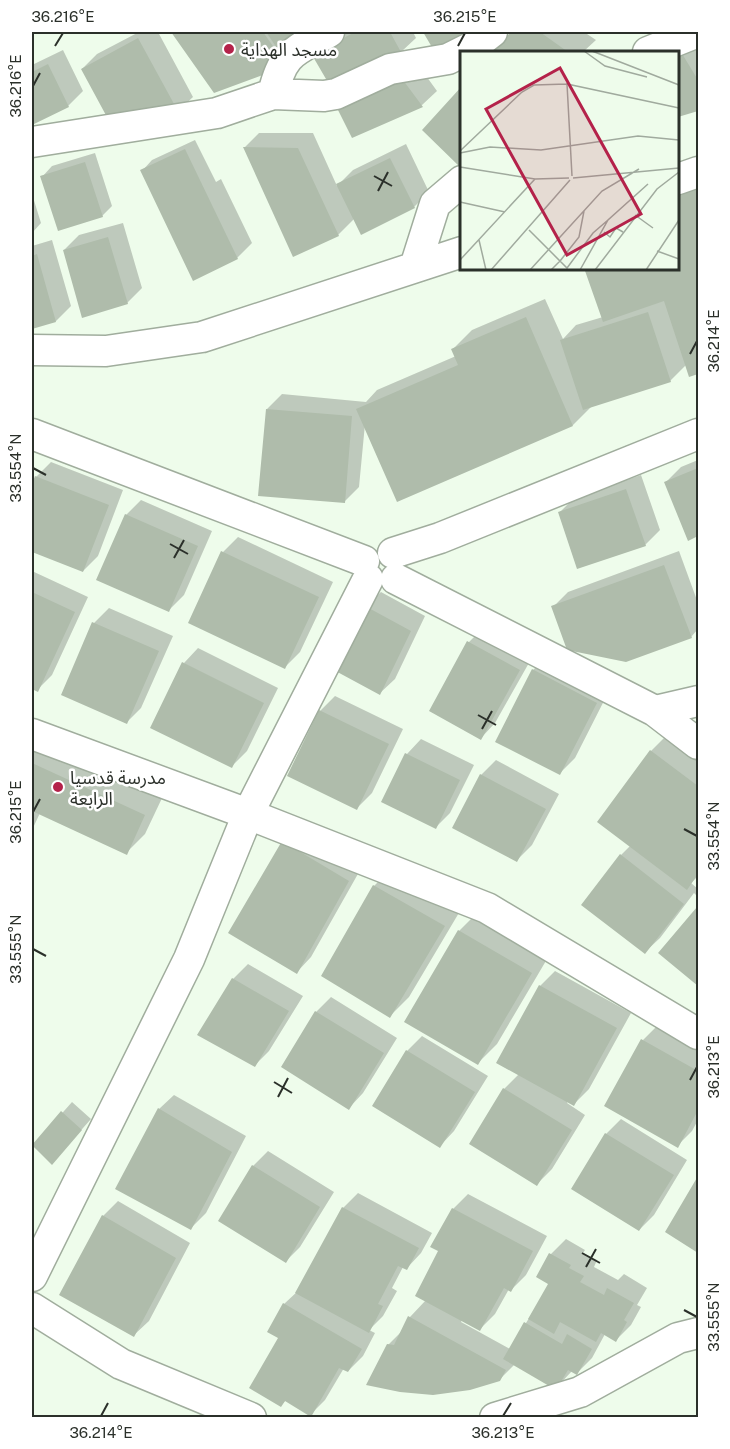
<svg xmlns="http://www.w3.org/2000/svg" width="730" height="1449" viewBox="0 0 730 1449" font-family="'Public Sans','Noto Sans Arabic',sans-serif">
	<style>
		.shadow { fill: #0003 }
		.building { fill: #afbcab }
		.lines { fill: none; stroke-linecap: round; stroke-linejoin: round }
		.minor-casing { stroke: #a0ad9d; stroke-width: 33 }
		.minor { stroke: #fff; stroke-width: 30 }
		.ticks { fill: none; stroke: #2b302a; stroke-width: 2 }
		.poi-dot { fill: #b4224a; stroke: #fff; stroke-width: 2 }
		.labels { text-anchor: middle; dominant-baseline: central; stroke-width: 5; stroke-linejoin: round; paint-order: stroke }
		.poi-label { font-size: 18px; fill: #2b302a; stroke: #fff; text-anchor: start }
		.inset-road { fill: none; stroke: #a0aa9e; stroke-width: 1.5 }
		.view { fill: #b4224a; fill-opacity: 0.15; stroke: #b4224a; stroke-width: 3 }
		.inset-edge { fill: none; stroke: #2b302a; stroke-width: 3 }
		.neatline { fill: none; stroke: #2b302a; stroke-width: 2 }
		.ticks-label { font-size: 15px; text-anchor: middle; fill: #2b302a }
	</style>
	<rect width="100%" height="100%" fill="#eefceb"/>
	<path class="shadow" d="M139,32H158L193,97L178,111L82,69L97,54Z
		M173,32H310L214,91Z
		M345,32H413L416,38L401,52L328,41Z
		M425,32H474L437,52Z
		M513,32H584L596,40L583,52H494Z
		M698,42V109L678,115V52Z
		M63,50L83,91L68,106L32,123V65Z
		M416,62L437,91L422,105L352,136Z
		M259,133H313L337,186L353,170L406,144L429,192L414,207L355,218L338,235L244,148Z
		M195,140L216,182L221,179L252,243L237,258L142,171L152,160Z
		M95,153L112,206L102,216L42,177L52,166Z
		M698,170V372L690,375L687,364L670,381L592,406L573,425L365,424L359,487L344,502L267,409L282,394L366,402L377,390L456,356L453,349L472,330L545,299L563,339L576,325L603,317L678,268V178Z
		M32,194L41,223L32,233Z
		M123,223L142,288L127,303L64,250L79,235Z
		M52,240L71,306L56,321L32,328V246Z
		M698,460V535L688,539L666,482L681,467Z
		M51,462L123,490L98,556L83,571L32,551V489L36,477Z
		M641,475L660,530L645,545L559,513L574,498Z
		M141,500L212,531L184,595L169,610L126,515Z
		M238,537L333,582L300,652L285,667L223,552Z
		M679,551L698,603V629L691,637L553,607L568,592Z
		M32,571L88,597L52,675L37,690L32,687Z
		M381,592L425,616L395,679L380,693L366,606Z
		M109,608L173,636L141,708L126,723L63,694L94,623Z
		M484,627L534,654L495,723L481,738L431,711L469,642Z
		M198,648L278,688L247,751L232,766L184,663Z
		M548,655L611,687L575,758L560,773L533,670Z
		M335,696L403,729L372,793L357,808L320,711Z
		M670,732L698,753V876L691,883L698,889V897L694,893L660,938L645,952L621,855L630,846L651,751Z
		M32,736L163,796L145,834L126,853L40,813L32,830Z
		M421,739L474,765L450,813L435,828L407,754Z
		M496,760L559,794L532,845L517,860L481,775Z
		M298,827L363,865L311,957L297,972L231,933Z
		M393,867L463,906L409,997L390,1016L374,886Z
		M698,908V984L661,953Z
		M478,912L550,954L497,1044L478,1063L406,1021L459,931Z
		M248,964L303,996L269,1051L254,1066L233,979Z
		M555,971L631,1013L589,1089L574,1104L568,1101L567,1103L585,1115L552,1169L537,1184L471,1144L504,1089L519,1074L540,986Z
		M331,997L397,1038L363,1093L349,1108L316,1012Z
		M658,1025L698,1048V1120L692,1131L677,1146L643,1040Z
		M422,1036L488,1076L454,1131L440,1146L407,1051Z
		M174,1095L246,1136L206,1213L191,1228L159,1109Z
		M72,1102L91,1119L52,1163L33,1146Z
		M621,1119L687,1160L654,1215L639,1230L573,1189L606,1134Z
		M268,1151L334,1192L300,1247L285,1262L253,1166Z
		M698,1179V1251L667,1231Z
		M358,1193L432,1233L421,1253L407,1268L403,1267L392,1288L397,1291L383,1316L369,1330L375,1333L363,1356L348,1371L344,1368L325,1400L310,1415L286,1400L281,1405L280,1338L284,1304L299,1290L343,1208Z
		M468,1194L547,1236L526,1275L511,1290L509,1289L495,1314L480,1329L462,1320L461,1322L510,1349L550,1284L538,1277L551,1254L566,1239L585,1250L583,1253L597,1260L594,1267L618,1280L624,1274L647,1288L637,1305L641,1307L631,1325L616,1340L605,1334L592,1358L577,1373L572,1371L556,1388L515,1364L499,1380L388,1345L403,1330L410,1317L426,1300L453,1209Z
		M118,1201L190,1243L149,1321L134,1335L103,1216Z"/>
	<path class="building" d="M171,32H263L287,66L214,93Z
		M266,32H314L279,51Z
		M355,32H390L402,54L333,91L312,55Z
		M423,32H478L436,54Z
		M511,32H540L568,52H492Z
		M138,38L179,113L121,143L81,69Z
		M681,52L698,80V111L678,117V53Z
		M48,64L69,107L32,125V72Z
		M400,76L423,107L352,138L333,100Z
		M462,86V169L422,130Z
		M243,147L298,148L339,236L293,257Z
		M185,149L238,259L193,281L140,170Z
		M390,158L415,208L361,235L336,184Z
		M85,162L103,217L58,231L40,176Z
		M698,181V374L689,377L664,301L603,322L584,268H678V189Z
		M108,237L128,304L82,318L63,250Z
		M37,254L56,322L32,329V256Z
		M648,312L671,382L583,410L560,340Z
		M526,317L573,426L397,502L356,409L458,365L451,349Z
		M266,409L352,416L345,503L258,496Z
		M698,468V536L688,541L664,482Z
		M35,476L109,505L83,572L32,552V484Z
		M626,489L646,546L577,569L558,512Z
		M125,514L198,546L169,612L96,580Z
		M221,551L319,597L285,669L188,623Z
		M664,565L692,638L626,662L567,650L551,606Z
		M32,592L75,612L38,692L32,689Z
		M365,606L411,631L380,695L330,668Z
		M92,622L159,651L127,724L61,695Z
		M467,641L520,670L481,740L429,711Z
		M182,662L264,703L232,768L150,728Z
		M532,669L597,703L560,775L495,742Z
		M319,710L389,744L357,810L287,776Z
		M650,750L698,786V874L687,890L597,822Z
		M405,753L460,780L436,829L381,802Z
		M32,763L145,815L127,855L32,811Z
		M480,774L546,809L517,862L452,828Z
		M282,841L349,881L297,974L228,933Z
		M620,854L684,904L645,954L581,905Z
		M373,885L445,926L390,1018L321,976Z
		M697,907L698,908V986L658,953Z
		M458,930L532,973L478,1065L404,1022Z
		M232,978L289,1011L255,1067L197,1035Z
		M539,985L617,1028L574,1106L496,1063Z
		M315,1011L384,1053L349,1110L281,1067Z
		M641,1039L698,1071V1110L678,1148L604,1106Z
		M406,1050L475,1092L440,1148L372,1106Z
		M503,1088L572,1130L537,1186L469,1144Z
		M158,1108L232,1152L191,1230L115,1189Z
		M61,1111L82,1130L52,1165L32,1145Z
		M605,1133L674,1175L639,1231L571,1189Z
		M252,1165L320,1207L286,1263L218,1221Z
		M698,1176V1253L665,1232Z
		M342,1207L419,1248L407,1270L398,1266L378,1304L383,1306L369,1333L295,1293Z
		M452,1208L533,1251L511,1292L504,1288L480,1331L415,1296L438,1251L430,1247Z
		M102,1215L176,1258L134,1337L59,1295Z
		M549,1253L571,1265L569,1268L584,1276L580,1282L604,1295L607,1288L634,1303L624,1320L627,1322L616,1342L601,1333L596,1342L560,1322L554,1334L528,1319L548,1284L536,1277Z
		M283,1303L362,1349L348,1372L339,1368L311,1417L285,1401L281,1407L249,1388L278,1338L267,1332Z
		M408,1316L506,1370L500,1381L470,1390L433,1395L400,1392L366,1385L387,1344L394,1345Z
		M524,1322L562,1344L567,1334L592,1349L577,1375L568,1370L556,1390L503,1359Z"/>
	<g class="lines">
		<g class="minor-casing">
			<path id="minor" d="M648,52L698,32
				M273,94L324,96L336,94L390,69L448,59L474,46L492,32
				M32,142L217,113L273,94C283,51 294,52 329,32
				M678,179L698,172
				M415,267L435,204L462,181
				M32,350L106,351L202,337L462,252
				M32,434L364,561
				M393,553L440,538L698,434
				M396,579L655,711L698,701
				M655,711L698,744
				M32,734L248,814L487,908L698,1034
				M32,1276L189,959L248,814L368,579
				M32,1308L121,1364L251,1418
				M495,1418L580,1392L678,1338L698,1333"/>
		</g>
		<use href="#minor" class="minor"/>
	</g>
	<path class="ticks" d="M55,46L63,33M458,46L465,33M33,86L40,73M374,176L392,186M378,191L388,172M690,354L697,341M33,468L46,475M170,544L188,554M174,558L184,540M478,715L496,725M482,729L492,711M33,812L40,799M684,829L697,836M33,949L46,956M690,1080L697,1067M274,1082L292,1093M278,1097L288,1078M582,1253L600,1263M586,1267L596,1249M684,1310L697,1317M101,1416L108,1403M503,1416L511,1403"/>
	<g class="poi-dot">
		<circle cx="229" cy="49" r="6"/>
		<circle cx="58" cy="787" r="6"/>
	</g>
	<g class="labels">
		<g class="poi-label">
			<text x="241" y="49">مسجد الهداية</text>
			<text x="70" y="777">مدرسة قدسيا<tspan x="70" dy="21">الرابعة</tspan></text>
		</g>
	</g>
	<g transform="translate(460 51)">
		<rect width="219" height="219" fill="#eefceb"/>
		<path class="inset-road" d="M124,0L145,15L187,26M132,0L219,34M0,100L62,41L74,34L107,33M0,102L30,96L81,99L178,85L219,89M0,116L75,128M112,125L107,33L219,57M113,127L219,117M0,151L45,161M175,164L193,177M69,179L100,210L119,186L124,160M144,181L150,186L156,177L163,181M19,189L26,219M197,200L219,208M0,209L75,128L109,127M31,219L110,129M70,219L142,140L179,118M91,219L100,210L107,217L133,182L148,169M120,219L148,169L188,133M135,219L197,138L219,121M186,219L219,169"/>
		<path class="view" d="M100,17L181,163L107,204L26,58Z"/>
		<rect width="219" height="219" class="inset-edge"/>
	</g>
	<rect width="730" height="1449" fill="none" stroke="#ffffff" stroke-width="66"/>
	<rect x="33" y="33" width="664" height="1383" class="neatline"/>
	<g class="ticks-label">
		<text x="63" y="22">36.216°E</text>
		<text x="465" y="22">36.215°E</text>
		<text transform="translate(16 86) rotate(-90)" y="5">36.216°E</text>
		<text transform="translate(714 341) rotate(-90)" y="5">36.214°E</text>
		<text transform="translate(16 468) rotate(-90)" y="5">33.554°N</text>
		<text transform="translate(16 812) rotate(-90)" y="5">36.215°E</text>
		<text transform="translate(714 836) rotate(-90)" y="5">33.554°N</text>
		<text transform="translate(16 949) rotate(-90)" y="5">33.555°N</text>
		<text transform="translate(714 1067) rotate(-90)" y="5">36.213°E</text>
		<text transform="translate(714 1317) rotate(-90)" y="5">33.555°N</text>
		<text x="101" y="1438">36.214°E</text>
		<text x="503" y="1438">36.213°E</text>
	</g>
</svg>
